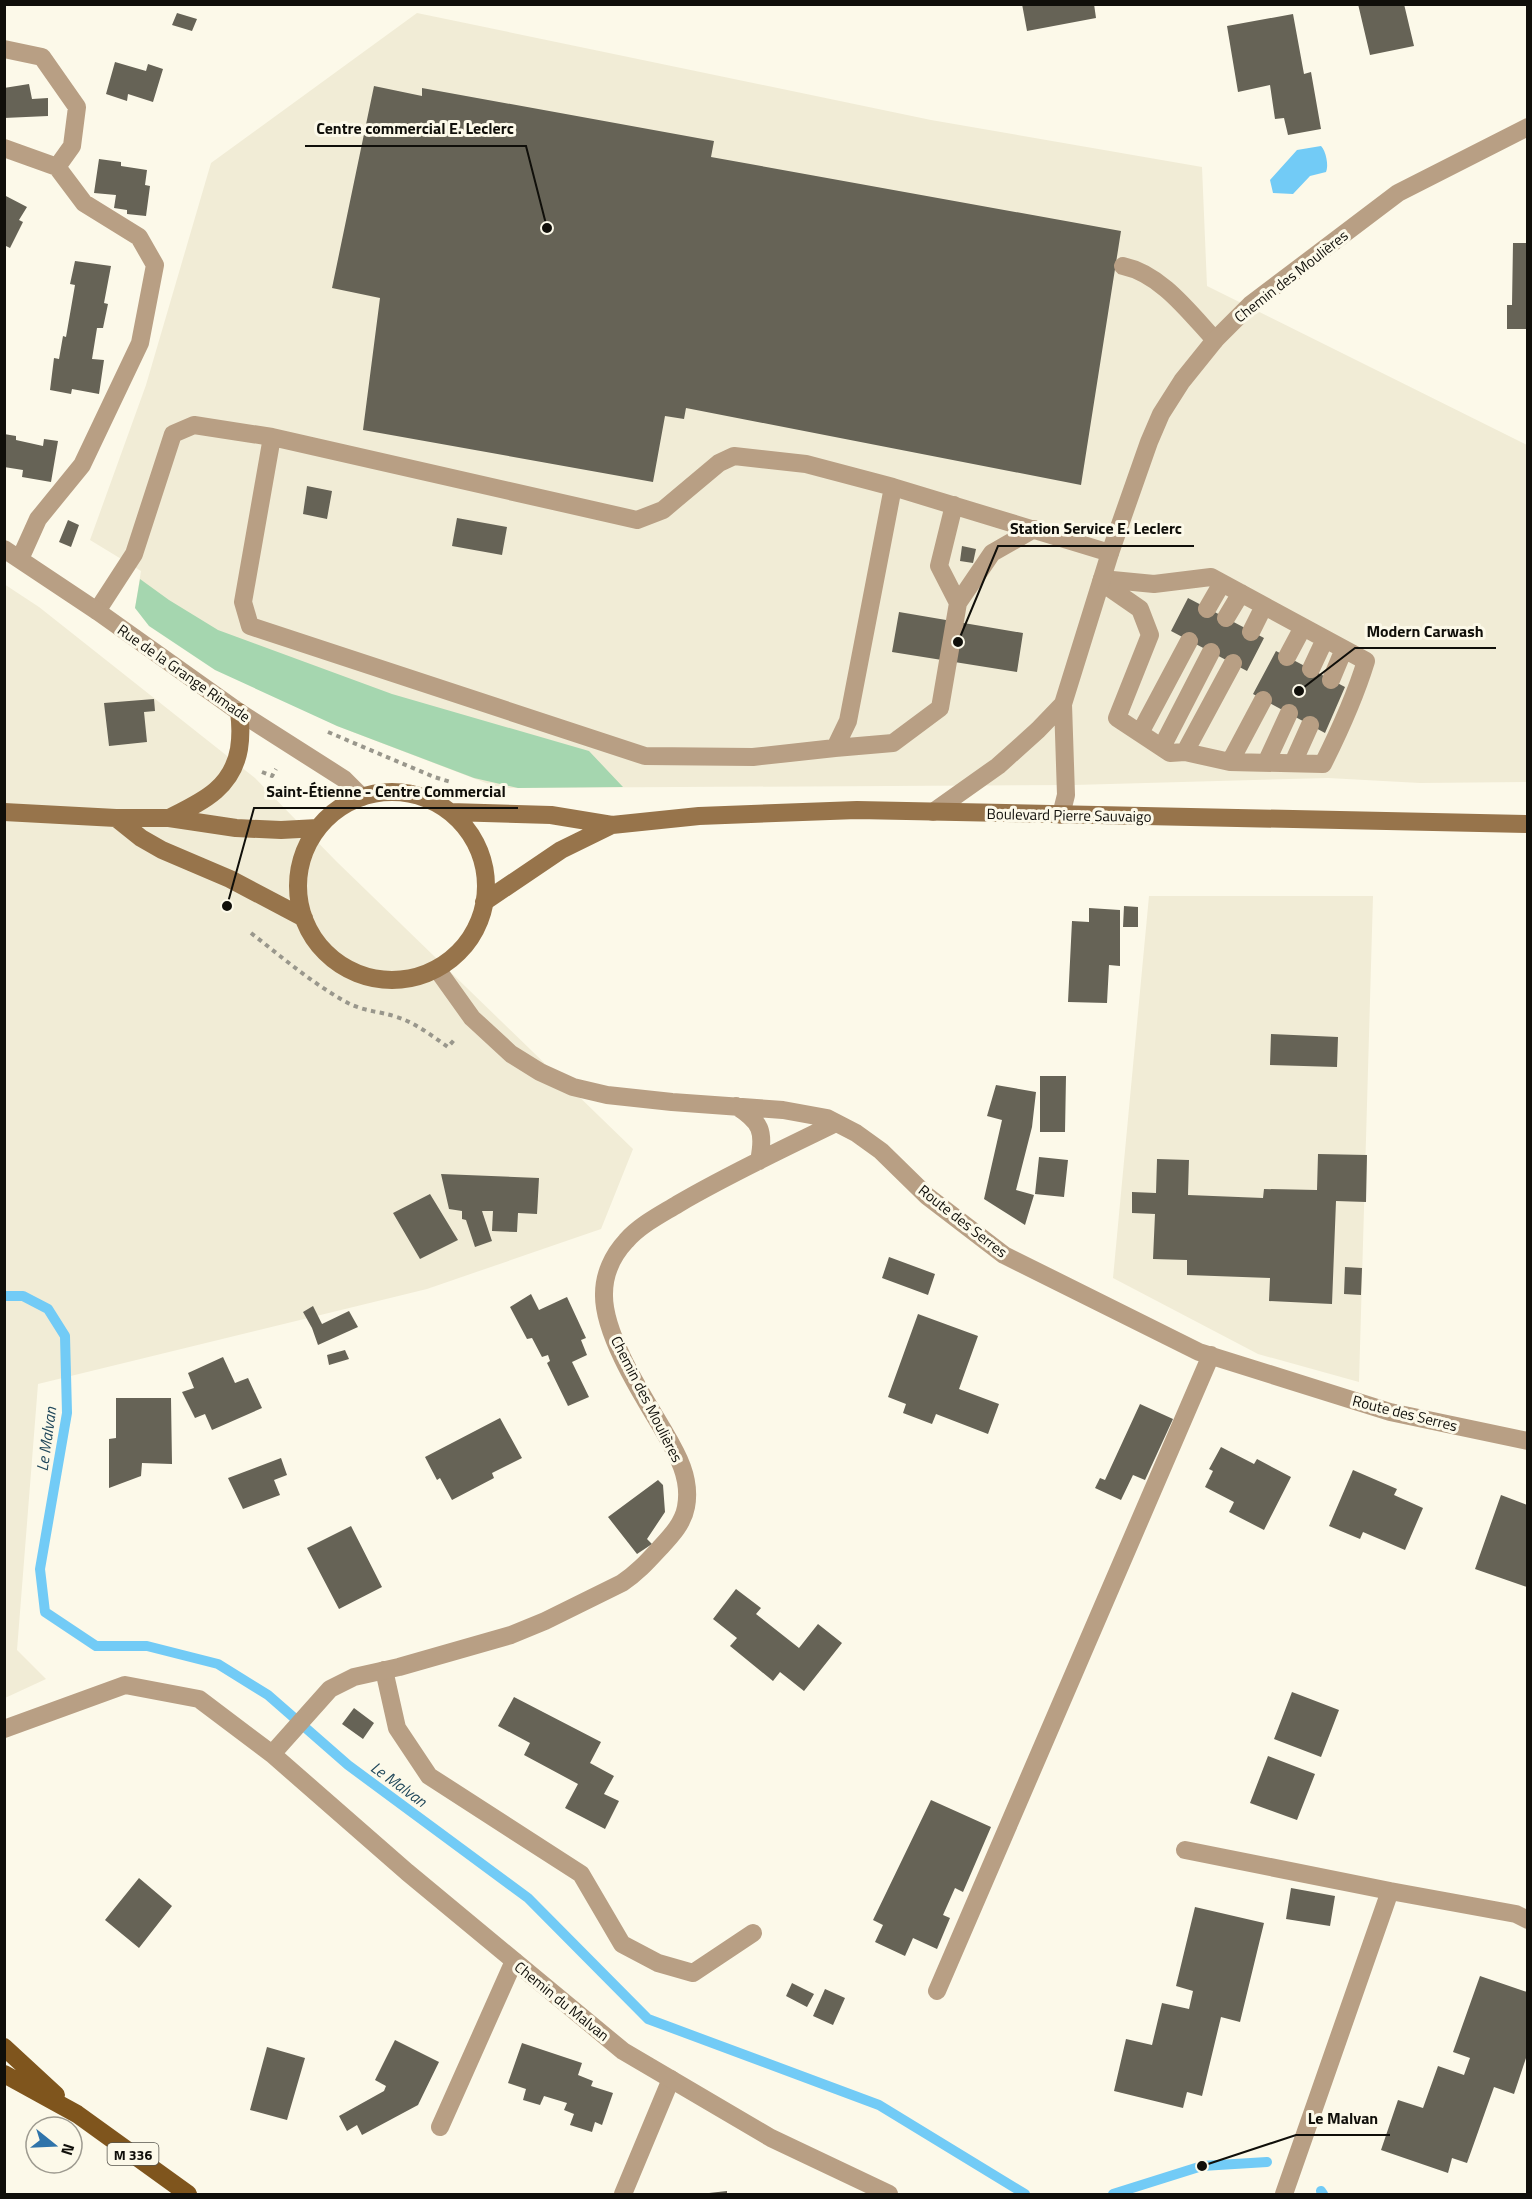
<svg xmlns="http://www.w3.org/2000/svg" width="1532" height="2199" viewBox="0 0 1532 2199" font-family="'Titillium Web',sans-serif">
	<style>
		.built { fill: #f1ecd6 }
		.green { fill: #a5d6af }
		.water { fill: #72cbf6 }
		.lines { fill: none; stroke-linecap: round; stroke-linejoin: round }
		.stream { stroke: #72cbf6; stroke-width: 10 }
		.building { fill: #666356 }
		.path { stroke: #99978c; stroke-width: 4; stroke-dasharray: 4.5 4.5; stroke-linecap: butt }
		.lane { stroke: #b89f84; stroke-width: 18 }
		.street { stroke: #b89f84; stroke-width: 18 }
		.secondary { stroke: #97744b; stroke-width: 18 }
		.primary { stroke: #7f551d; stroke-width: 18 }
		.labels { text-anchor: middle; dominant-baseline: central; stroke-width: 6; stroke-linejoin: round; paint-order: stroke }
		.shield { fill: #fcf9e9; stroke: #57554d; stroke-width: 1.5 }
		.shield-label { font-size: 14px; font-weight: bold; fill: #100f0a }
		.street-label { font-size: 15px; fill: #100f0a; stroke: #fcf9e9 }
		.water-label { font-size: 16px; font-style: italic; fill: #21485b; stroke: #fcf9e9 }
		.leader { fill: none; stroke: #100f0a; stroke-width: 2 }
		.callout-dot { fill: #100f0a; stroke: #fcf9e9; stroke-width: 2 }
		.callout-label { font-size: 16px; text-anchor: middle; font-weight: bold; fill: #100f0a; stroke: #fcf9e9; stroke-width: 6; stroke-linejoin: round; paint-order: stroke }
	</style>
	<rect width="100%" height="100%" fill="#fcf9e9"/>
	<path class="built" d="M417,13L931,120L1202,167L1207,286L1527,445V782L1420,783L1328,778L1074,785L499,788L337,726L135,608L141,571L90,540L146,385L211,163Z
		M4,584L39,607L255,778L336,861L633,1149L601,1229L427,1289L38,1384L17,1650L46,1679L5,1698Z
		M1149,896H1373L1359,1382L1258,1354L1113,1278Z"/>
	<path class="green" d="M140,579L169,600L218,630L392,694L589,751L623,787L518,788L474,778L337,726L215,670L149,626L135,608Z"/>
	<path class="water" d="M1321,146C1326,151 1329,166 1326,172L1310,176L1293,194L1273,193L1270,180L1297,150Z"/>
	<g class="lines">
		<path class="stream" d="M4,1296H23L48,1309L65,1336L67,1413L40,1569L45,1612L96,1646H147L218,1664L268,1695L348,1765L528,1898L648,2019L879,2105L1025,2194
			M1321,2191L1323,2194
			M1113,2194L1202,2166L1267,2162"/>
	</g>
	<path class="building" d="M1022,4H1094L1096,18L1027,31Z
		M1358,4H1404L1414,46L1370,55Z
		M177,13L197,19L192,31L172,25Z
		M1293,14L1304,74L1311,72L1321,129L1288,135L1284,118L1275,119L1270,85L1238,92L1227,26Z
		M115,62L146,71L148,64L163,69L153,102L128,94L127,101L106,94Z
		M29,84L32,99L48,98V116L4,118V88Z
		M374,86L422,96V88L714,141L711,157L1121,231L1081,485L686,408L684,419L665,416L653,482L363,430L380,298L332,288Z
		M99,159L121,162V166L147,170L145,185L150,186L146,216L127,214V210L114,208L116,195L94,193Z
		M4,195L27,207L19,220L23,222L10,248L4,245Z
		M1513,243H1527V329H1507V305H1512Z
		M75,261L111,266L104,303L108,304L103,328H97L92,359L104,360L99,394L72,389L71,394L50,390L54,358L59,359L63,336L66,337L75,285L70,284Z
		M4,434L16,436V440L43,446L44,439L58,441L51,482L22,477L23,470L4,467Z
		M307,486L332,491L327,519L303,514Z
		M457,518L507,527L502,555L452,546Z
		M68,520L79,525L71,547L59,542Z
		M962,546L976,549L973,563L960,561Z
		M1188,598L1264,638L1247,671L1171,631Z
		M899,612L1023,633L1017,672L892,652Z
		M1276,651L1345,687L1325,733L1253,694Z
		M154,699L155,711L144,712L147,742L109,746L104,703Z
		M1124,906L1138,907V927H1123Z
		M1089,908L1120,910V966L1109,965L1107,1003L1068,1002L1072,921L1089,922Z
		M1271,1034L1338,1037L1337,1067L1270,1065Z
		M1040,1076H1066L1065,1132H1040Z
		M996,1085L1036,1092L1032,1127L1016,1190L1034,1195L1025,1225L984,1199L1002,1120L987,1116Z
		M1318,1154L1367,1155L1366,1202L1336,1201L1332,1304L1269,1301L1270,1278L1187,1275V1260L1153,1259L1155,1214L1132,1213V1192L1156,1193L1157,1159L1189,1160L1188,1195L1263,1198L1264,1189L1317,1190Z
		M1039,1157L1068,1160L1064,1197L1035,1194Z
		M441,1174L539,1178L537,1214L518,1213L517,1232L492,1231L493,1211H482L492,1241L475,1247L466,1220L462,1219V1211L449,1209Z
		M430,1194L458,1240L420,1259L393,1213Z
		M889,1257L935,1274L928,1295L882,1278Z
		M1345,1267L1362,1268L1361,1295L1344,1294Z
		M531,1294L539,1310L567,1297L586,1338L581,1340L587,1355L572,1362L589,1397L568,1406L547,1363L550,1361L548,1355L542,1357L532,1338L527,1339L510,1307Z
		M313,1306L322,1324L349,1311L358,1327L318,1345L312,1328L303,1312Z
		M918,1314L978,1336L959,1389L999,1404L988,1434L936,1414L932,1424L903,1413L906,1404L888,1397Z
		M345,1350L349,1359L329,1365L327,1355Z
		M223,1357L235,1383L248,1378L262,1408L212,1430L205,1414L195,1418L182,1392L194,1388L188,1373Z
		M116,1398H171L172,1464L142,1463L141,1476L109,1488V1439L116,1438Z
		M1140,1404L1173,1419L1145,1480L1133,1475L1121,1500L1095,1488L1100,1478L1105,1480Z
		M500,1418L522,1458L492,1473L494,1478L452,1500L440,1478L437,1480L425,1457Z
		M1221,1447L1254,1464L1257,1459L1291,1477L1264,1530L1229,1512L1234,1502L1205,1487L1213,1471L1209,1469Z
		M281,1458L287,1475L274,1480L280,1495L243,1509L228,1478Z
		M1353,1470L1397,1489L1394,1495L1423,1508L1405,1550L1363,1532L1360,1539L1329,1526Z
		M658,1480L663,1485L665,1512L647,1539L652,1544L637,1554L608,1517Z
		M1501,1495L1527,1505V1587L1475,1569Z
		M351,1526L382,1587L339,1609L307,1548Z
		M736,1589L761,1608L756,1614L799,1648L818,1624L842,1643L804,1691L780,1672L773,1681L730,1646L737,1638L713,1619Z
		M1292,1692L1339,1710L1321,1757L1274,1739Z
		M514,1697L601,1742L590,1763L614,1776L604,1794L619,1801L605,1829L565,1808L578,1784L524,1755L530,1743L498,1726Z
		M354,1708L374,1723L363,1739L342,1724Z
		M1268,1756L1315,1774L1297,1820L1250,1803Z
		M931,1800L991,1827L963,1892L955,1888L943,1915L950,1918L937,1949L913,1938L905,1956L875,1942L883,1925L873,1920Z
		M139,1878L172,1906L139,1948L105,1920Z
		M1291,1888L1335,1896L1330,1926L1286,1919Z
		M1195,1907L1264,1923L1240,2022L1221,2017L1202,2096L1187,2092L1183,2108L1114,2091L1126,2039L1152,2045L1162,2003L1189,2009L1193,1991L1176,1986Z
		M1480,1976L1527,1992V2055L1514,2094L1494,2087L1467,2163L1452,2158L1448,2173L1381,2150L1398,2100L1423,2108L1438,2066L1464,2075L1470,2058L1453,2052Z
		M792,1983L814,1994L807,2007L786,1996Z
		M825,1989L845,1998L833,2025L813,2016Z
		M395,2040L439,2062L418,2105L362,2135L357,2125L347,2131L339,2116L384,2091L386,2086L375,2080Z
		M522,2043L582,2063L578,2075L593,2081L591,2086L613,2093L602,2125L595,2122L592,2132L570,2125L574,2114L564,2110L567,2103L544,2096L540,2105L523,2100L526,2089L508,2083Z
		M267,2047L305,2058L287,2120L250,2110Z
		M727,2191V2194H709V2193Z"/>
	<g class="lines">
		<path class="path" d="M328,732L434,777L451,782
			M262,772L272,776L276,769
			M251,933C283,958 313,984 348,1003C366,1012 379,1011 397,1017C416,1023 432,1036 448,1047L455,1039"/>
		<path class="lane" d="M1123,266C1161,274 1189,312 1215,340
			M272,437L243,602L250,626L645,756L753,757L835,748L848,721L893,487
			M954,505L939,566L958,603
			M1101,582L1140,609L1150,635L1117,718L1170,753L1185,752L1230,762L1323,764C1340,730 1355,697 1366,661L1211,577L1154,584L1102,579
			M1207,609L1222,583
			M97,611L134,554L173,434L194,425L272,437L637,520L663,510L719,463L734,456L806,464L893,487L1110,553
			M1226,618L1241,593
			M1251,632L1264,606
			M1287,657L1303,627
			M1311,669L1325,639
			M1331,680L1344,649
			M1140,733L1189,641
			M1162,747L1211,652
			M835,748L893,743L940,708L958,603L992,553L1034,529
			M1185,752L1233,663
			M1230,762L1263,700
			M1266,763L1289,713
			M1293,763L1310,725
			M384,1670L397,1728L429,1776L581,1874L622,1944L658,1963L693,1973L753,1933
			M1185,1850L1390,1891
			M440,2127L514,1961
			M623,2194L671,2079
			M1284,2194L1390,1891L1516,1914L1528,1920"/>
		<path class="street" d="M4,49L42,57L77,107L72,146L57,167L4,148
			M4,549L97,611L239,712L344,779L362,797
			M20,559L38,519L82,465L140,343L155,265L139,237L84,203L57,167
			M933,812L998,766L1038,730L1063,704
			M1061,815L1066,795L1063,704L1110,553L1149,442L1161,414L1182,381L1215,340L1250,305L1398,193L1528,127
			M437,969L472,1018L511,1054L540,1072L573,1087L607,1095L672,1102L783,1110L827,1118L856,1133L881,1151L927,1196L1004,1255L1199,1352L1390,1412L1528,1441
			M736,1106C761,1122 765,1131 759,1161
			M4,1729L125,1685L199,1699L272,1754L407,1872L623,2051L771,2138L889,2194
			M272,1754L330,1689L354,1677L399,1667L511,1635L545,1621L622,1583C637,1573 647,1562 659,1549C670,1537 683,1524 686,1507C692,1475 674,1449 659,1423C639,1390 603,1332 604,1294C604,1274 613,1255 626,1241C640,1225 660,1215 678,1204C729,1174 783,1149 836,1123
			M937,1991L1211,1355"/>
		<path class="secondary" d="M298 886a94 94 0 1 1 188 0a94 94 0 1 1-188 0Z
			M4,812L116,818H169L236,828L281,830L318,828
			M450,812L551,815L612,825L699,816L857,810L1528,824
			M116,818L141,838L162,850L230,879L304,918
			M169,818C201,802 232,789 239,749C241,736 241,726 239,712
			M484,902L561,850L612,825"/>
		<path class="primary" d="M4,2047L56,2095
			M4,2074L77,2114L188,2194"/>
	</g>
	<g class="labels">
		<rect class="shield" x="107.5" y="2143" width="51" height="22" rx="4.5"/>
		<g class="shield-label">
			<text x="133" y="2154">M 336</text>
		</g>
		<g class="street-label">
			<text transform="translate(1291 276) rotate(-38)">Chemin des Moulières</text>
			<text transform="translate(184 673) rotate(35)">Rue de la Grange Rimade</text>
			<text transform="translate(1069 815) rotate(1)">Boulevard Pierre Sauvaigo</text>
			<text transform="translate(963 1221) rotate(38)">Route des Serres</text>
			<text transform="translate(647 1399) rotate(63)">Chemin des Moulières</text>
			<text transform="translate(1405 1413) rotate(14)">Route des Serres</text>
			<text transform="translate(562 2001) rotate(39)">Chemin du Malvan</text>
		</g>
		<g class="water-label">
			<text transform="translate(46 1439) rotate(-82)">Le Malvan</text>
			<text transform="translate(399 1784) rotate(36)">Le Malvan</text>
		</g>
	</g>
	<path class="leader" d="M547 228L526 146H305M958 642L998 546H1194M1299 691L1355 648H1496M227 906L254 808H518M1202 2166L1296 2135H1390"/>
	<g class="callout-dot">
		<circle cx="547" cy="228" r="6"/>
		<circle cx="958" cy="642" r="6"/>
		<circle cx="1299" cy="691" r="6"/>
		<circle cx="227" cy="906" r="6"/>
		<circle cx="1202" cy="2166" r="6"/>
	</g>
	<g class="callout-label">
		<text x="415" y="134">Centre commercial E. Leclerc</text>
		<text x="1096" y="534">Station Service E. Leclerc</text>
		<text x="1425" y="637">Modern Carwash</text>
		<text x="386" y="797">Saint-Étienne - Centre Commercial</text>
		<text x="1343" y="2124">Le Malvan</text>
	</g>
	<rect width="1532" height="2199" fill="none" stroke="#100f0a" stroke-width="12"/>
	<g transform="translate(54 2145) rotate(108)"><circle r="28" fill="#fcf9e9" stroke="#9e9b90" stroke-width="1.5"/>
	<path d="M0-4.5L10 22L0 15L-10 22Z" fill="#3074aa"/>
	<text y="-9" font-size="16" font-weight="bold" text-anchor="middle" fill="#100f0a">N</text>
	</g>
</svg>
